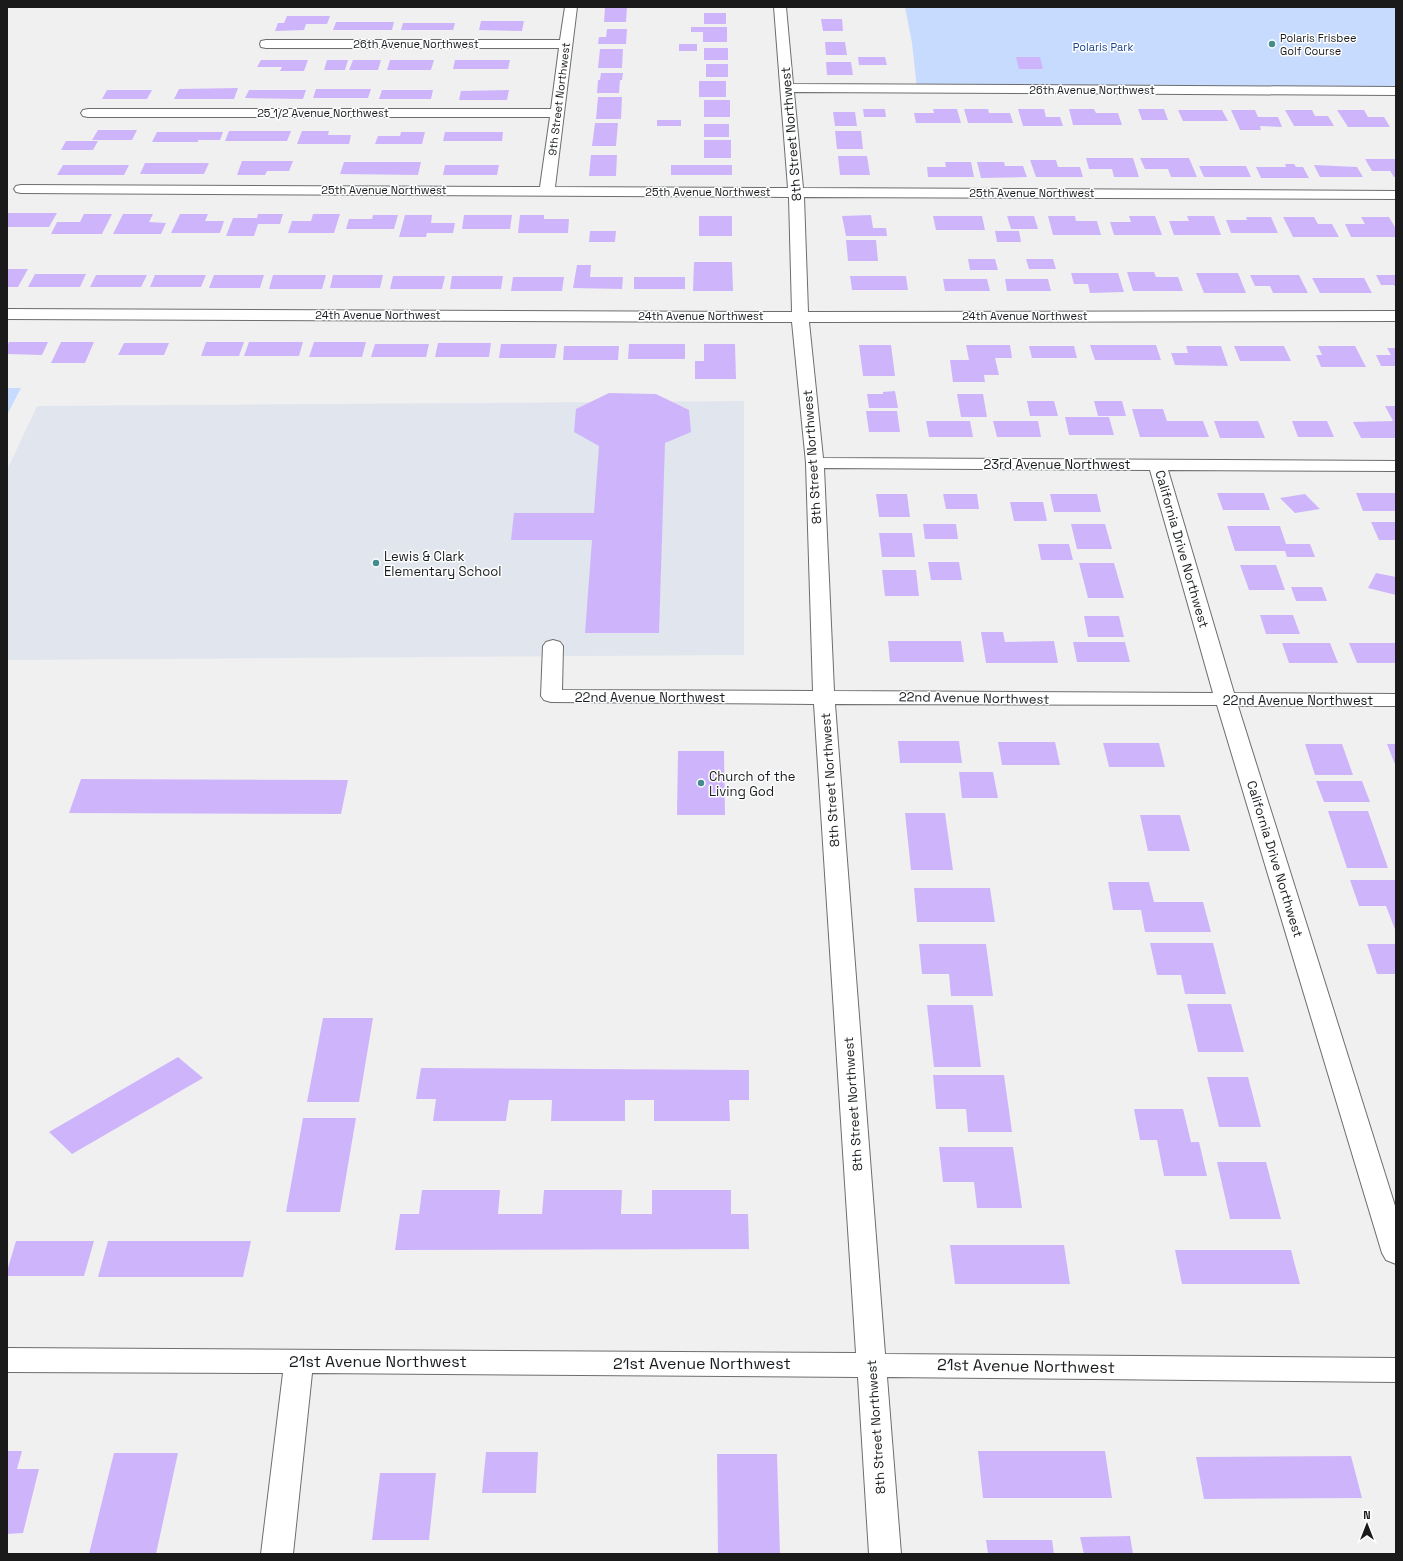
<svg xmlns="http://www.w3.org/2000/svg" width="1403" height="1561" viewBox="0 0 1403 1561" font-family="'Space Grotesk',sans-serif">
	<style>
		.built { fill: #e1e5ed }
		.green { fill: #c7dbff }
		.building { fill: #ceb5fb }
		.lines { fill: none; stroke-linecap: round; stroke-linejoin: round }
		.minor-casing { stroke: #6d6d6e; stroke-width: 2 }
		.minor { fill: #fff; fill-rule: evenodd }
		.poi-dot { fill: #448c8f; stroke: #fdfeff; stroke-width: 1.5 }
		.labels { text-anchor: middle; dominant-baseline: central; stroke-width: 3; stroke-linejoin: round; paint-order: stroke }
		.far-poi-label { font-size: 11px; fill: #1a1a1a; stroke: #fdfeff; text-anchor: start }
		.far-street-label { font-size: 11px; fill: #1a1a1a; stroke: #fdfeff }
		.far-park-label { font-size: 11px; fill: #1c418b; stroke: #fdfeff }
		.street-label { font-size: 13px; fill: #1a1a1a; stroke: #fdfeff }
		.poi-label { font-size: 13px; fill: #1a1a1a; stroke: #fdfeff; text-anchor: start }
		.near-street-label { font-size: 16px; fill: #1a1a1a; stroke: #fdfeff }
	</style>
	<rect width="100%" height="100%" fill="#f0f0f1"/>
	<path class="built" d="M744,401V655L7,660V470L37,406Z"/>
	<path class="green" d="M905,7H1396V87L917,89L912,43Z
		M7,388H21L7,415Z"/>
	<path class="building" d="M605,7H627L626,22H604Z
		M704,13H726V24H704Z
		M287,16H330L327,24H306L304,30L275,31L278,23H284Z
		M821,19H842L843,31H823Z
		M481,21H524L522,31L479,30Z
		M336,22H394L392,30H333Z
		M403,23H455L453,30H401Z
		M691,27H727V42H703V32H691Z
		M607,29H627L626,44H598L599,37H606Z
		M825,42H845L847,55H826Z
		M679,44H697V51H679Z
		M704,48H728V60H704Z
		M600,49H623L622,68H598Z
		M858,57H885L887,65H859Z
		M1016,57H1040L1043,69H1019Z
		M261,60H308L304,71H280L282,67H257Z
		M327,60H348L345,70H324Z
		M353,60H381L378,70H349Z
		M390,60H434L431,70H387Z
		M455,60H510L508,69H453Z
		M826,62H851L853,75H827Z
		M706,64H728V77H706Z
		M601,73H623L622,80H600Z
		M598,80H620L619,93H597Z
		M699,81H726V97H699Z
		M238,88L234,99H174L179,89Z
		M316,89H371L368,98H313Z
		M107,90H152L147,99H102Z
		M249,90H306L303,99L245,98Z
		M382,90H433L431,99H379Z
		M509,90L507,100H459L461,91Z
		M598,97H622L621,119H596Z
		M704,100H730V117H704Z
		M863,109H885L886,117H864Z
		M933,109H957L961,123H916L914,113H934Z
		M964,109H988L989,113H1010L1013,123H968Z
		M1018,109H1044L1046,117H1060L1063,126H1023Z
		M1069,109H1094L1096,113H1118L1122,125H1073Z
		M1138,109H1164L1168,120H1142Z
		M1178,110H1222L1228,121H1183Z
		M1231,110H1255L1258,117H1278L1282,127L1260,126L1261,130H1240Z
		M1285,110H1312L1315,116H1328L1334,126H1294Z
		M1337,110H1364L1368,117H1384L1390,127H1348Z
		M833,112H855L857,126H835Z
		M657,120H681V126H657Z
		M595,123H618L616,146H592Z
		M704,124H729V137H704Z
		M98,130H137L132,140H92Z
		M229,131H291L287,141H225Z
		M302,131H329L328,135H351L349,144H297Z
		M835,131H861L863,149H837Z
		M157,132H223L220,140H198V142H152Z
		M401,132H425L422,144H375L378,136H400Z
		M445,132H503L502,141H443Z
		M704,140H731V158H704Z
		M66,141H98L93,150H61Z
		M591,155H617L616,176H589Z
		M838,156H867L870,175H840Z
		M1086,158H1133L1139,177H1114L1112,169H1089Z
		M1140,158H1189L1197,177H1171L1168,169H1145Z
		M1365,159H1396V177H1394L1390,171H1372Z
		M1030,160H1056L1058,167H1080L1083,177H1036Z
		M242,161H293L289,171H267L265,175H237Z
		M344,162H421L418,175L340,174Z
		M945,162H971L974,177H928L927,167H946Z
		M977,162H1004L1005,166H1023L1027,177L981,178Z
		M145,163H209L204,174H140Z
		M1285,164H1294L1296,167H1303L1309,178H1261L1256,167H1286Z
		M63,165H129L124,175H57Z
		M445,165H499L497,175H443Z
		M671,165H732V175H671Z
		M1314,165L1357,167L1363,177H1320Z
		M1199,166H1246L1251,177H1204Z
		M7,213H57L49,227H7Z
		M84,214H112L102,234H51L57,222H80Z
		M123,214H153L149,222L166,223L161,234H113Z
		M180,214H208L205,221H224L220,233H171Z
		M258,214H283L280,224H258L254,236H226L233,218H257Z
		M313,214H340L334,233H288L292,221H311Z
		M373,215H398L394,229H346L349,219H372Z
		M405,215H432L431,223H455L453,233H427L426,237H399Z
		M464,215H512L510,229H462Z
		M520,215H544V219H569L568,233H518Z
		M871,215L873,228H886L887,236H846L842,216Z
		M699,216H732V236H699Z
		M933,216H982L985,230H936Z
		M1007,216H1034L1038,229H1011Z
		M1048,216H1075L1076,221H1097L1101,235H1053Z
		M1129,216H1155L1162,235H1114L1110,222H1131Z
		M1187,216H1214L1221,235H1174L1169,221H1189Z
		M1246,217H1271L1278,233H1231L1226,220H1247Z
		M1283,217H1314L1318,224H1332L1339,237H1293Z
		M1361,217H1389L1396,229V237H1351L1345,224H1365Z
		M590,231H616L615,242H589Z
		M995,231H1019L1021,242H997Z
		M846,240H876L878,261H848Z
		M968,259H995L998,270H970Z
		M1026,259H1053L1056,269H1029Z
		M694,262H732L733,291H693Z
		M577,265H591L590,277H623L622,289L573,288Z
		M7,269H28L18,287H7Z
		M1127,272H1154L1156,277H1178L1183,291H1133Z
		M1071,273H1118L1124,292L1090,293L1088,284H1074Z
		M1196,273H1238L1246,293H1204Z
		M35,274H86L80,287H28Z
		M96,275H147L141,287H90Z
		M155,275H206L201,287H150Z
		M214,275H264L260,288H209Z
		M273,275H326L322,289H269Z
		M333,275H383L380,288H330Z
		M1250,275H1299L1308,293H1273L1270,286H1255Z
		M1376,275H1396V288L1394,285H1381Z
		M393,276H445L442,289H390Z
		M452,276H503L501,289H450Z
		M850,276H906L908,290H852Z
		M513,277H564L562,291H511Z
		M634,277H685V289H634Z
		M1312,278H1364L1372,293H1320Z
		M943,279H987L990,291H945Z
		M1005,279H1048L1051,291H1007Z
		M9,342H48L42,355L7,354V346Z
		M61,342H94L85,363H51Z
		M206,342H244L239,356H201Z
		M249,342H303L299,356H244Z
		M314,342H366L362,357H309Z
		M124,343H169L164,355H118Z
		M438,343H491L489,357H435Z
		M375,344H429L426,357H371Z
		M501,344H557L555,358H499Z
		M629,344H685V359H628Z
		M704,344H735L736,379H695V361H704Z
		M859,345H891L895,376H863Z
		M966,345H1010L1012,358H995L999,375H984L985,382H953L950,360H969Z
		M1090,345H1156L1161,360H1095Z
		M564,346H619L618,360H563Z
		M1029,346H1074L1077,358H1032Z
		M1186,346H1221L1228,366L1175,365L1171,353H1188Z
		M1234,346H1284L1291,361H1240Z
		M1318,346H1355L1366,367H1321L1316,355H1322Z
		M1387,348H1396V366H1381L1376,355H1391Z
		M895,391L898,408H869L867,394H883V392Z
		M609,393L656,394L689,410L691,432L665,443L659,633H585L592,540H511L514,513H594L599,446L574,432L576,409Z
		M957,394H983L987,417H961Z
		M1027,401H1054L1058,416H1030Z
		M1094,401H1122L1126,416H1098Z
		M1385,406H1396V438H1361L1353,422L1393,421Z
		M1132,409H1163L1167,421H1203L1209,437H1140Z
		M866,411H897L900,432H869Z
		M1065,417H1109L1114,435H1069Z
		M926,421H970L973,437H929Z
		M993,421H1038L1041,437H997Z
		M1214,421H1258L1265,438H1220Z
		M1292,421H1327L1334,437H1298Z
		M1217,493H1264L1270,510H1223Z
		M1356,493H1396V511H1363Z
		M876,494H907L910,517H879Z
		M943,494H977L979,509H946Z
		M1050,494H1097L1101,512H1054Z
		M1305,494L1320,509L1295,513L1280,498Z
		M1010,502H1043L1047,521H1014Z
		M1371,522H1396V540H1379Z
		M923,524H956L958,539H925Z
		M1071,524H1105L1112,549H1077Z
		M1227,526H1280L1286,544H1310L1315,557H1287L1285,551H1235Z
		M879,533H912L915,557H882Z
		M1038,544H1069L1073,560H1041Z
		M928,562H959L962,580H931Z
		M1079,563H1114L1124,598H1088Z
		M1240,565H1276L1285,590H1249Z
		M882,570H916L919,596H885Z
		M1376,573L1396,577V595L1368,588Z
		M1291,587H1322L1327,601H1296Z
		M1260,615H1293L1300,634H1266Z
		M1084,616H1119L1124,637H1088Z
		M981,632H1003L1005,642L1054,641L1058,663H986Z
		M888,641H961L964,662H890Z
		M1073,642H1125L1130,662H1077Z
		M1282,643H1330L1338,663H1289Z
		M1349,643H1396V663H1357Z
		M898,741H959L962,763H900Z
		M998,742H1055L1060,765H1002Z
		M1103,743H1159L1165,767H1109Z
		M1305,744H1342L1353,775H1315Z
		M1387,744H1396V767Z
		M678,751H724L725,815H677Z
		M959,772H993L998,798H962Z
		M81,779L348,780L341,814L69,813Z
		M1316,781H1362L1370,802H1324Z
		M1328,811H1368L1388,868H1347Z
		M905,813H945L953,870H911Z
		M1140,815H1180L1190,851H1148Z
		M1350,880H1396V932L1386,906H1359Z
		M1108,882H1149L1154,902H1203L1211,932H1145L1141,910H1113Z
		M914,888H990L995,922H917Z
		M1150,943H1213L1226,994H1185L1181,975H1157Z
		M919,944H986L993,996H951L949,974H922Z
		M1367,944H1396V974H1377Z
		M1187,1004H1231L1244,1052H1198Z
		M927,1005H973L981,1067H934Z
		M323,1018H373L359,1102H307Z
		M178,1057L203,1078L72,1154L49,1132Z
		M421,1068L749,1070V1100H729L730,1121H654V1100H625V1121H551L552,1100H509L506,1121H433L436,1099H416Z
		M933,1075H1004L1012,1132H968L966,1109H936Z
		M1207,1077H1248L1261,1127H1219Z
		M1134,1109H1183L1191,1142H1199L1207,1176H1164L1157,1140H1140Z
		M303,1118H356L340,1212H286Z
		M939,1147H1013L1022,1208H977L974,1182H943Z
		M1217,1162H1266L1281,1219H1230Z
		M422,1190H500L498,1214H542L544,1190H622L621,1214H652V1190H731V1214H748L749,1249L395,1250L400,1214H419Z
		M16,1241H94L84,1276H7V1271Z
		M108,1241H251L243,1277H98Z
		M950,1245H1064L1070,1284H955Z
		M1175,1250H1291L1300,1284H1182Z
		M7,1451H22L17,1469H39L23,1533L7,1534Z
		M978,1451H1105L1112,1498H983Z
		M486,1452H538L536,1493H482Z
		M114,1453H178L156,1554H89Z
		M717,1454H777L780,1554H718Z
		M1351,1456L1362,1498L1204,1499L1196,1457Z
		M380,1473H436L429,1540H372Z
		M1130,1536L1133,1554H1084L1080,1537Z
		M986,1540H1052L1054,1554H988Z"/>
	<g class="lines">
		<g class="minor-casing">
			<path id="minor" d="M565,7H577L555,187L788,188L774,7H786L793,84L1396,87V95L794,92L803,188L1396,191V199L804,197L808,312L1396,311V321L809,322L823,458L1396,461V471L1168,470L1234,693L1396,694V706H1238L1396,1209V1264L1386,1260L1382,1253L1217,705L835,704L885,1354L1396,1358V1382L887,1377L901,1554H869L858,1377L312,1373L293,1554H261L283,1373L7,1372V1348L856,1353L814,704L551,702L544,700L541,696L543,646L546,642L553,640L560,642L563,646L562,690L813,691L806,463L792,322L7,319V309L792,312L789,197L21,193L16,192L14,189L16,186L21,185L540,187L550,117H88L83,116L81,113L83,110L88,109H551L559,48H266L261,47L260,44L261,41L266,40H560ZM824,468L1150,470L1213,693L834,691Z"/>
		</g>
		<use href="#minor" class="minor"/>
	</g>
	<g class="poi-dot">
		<circle cx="1272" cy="44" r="4"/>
		<circle cx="376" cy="563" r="4"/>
		<circle cx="701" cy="783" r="4"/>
	</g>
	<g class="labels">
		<g class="far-poi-label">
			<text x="1280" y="38">Polaris Frisbee<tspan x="1280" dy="13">Golf Course</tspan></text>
		</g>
		<g class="far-street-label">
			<text x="416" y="44">26th Avenue Northwest</text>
			<text x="1092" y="90">26th Avenue Northwest</text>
			<text transform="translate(559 99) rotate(-83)">9th Street Northwest</text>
			<text x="323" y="113">25 1/2 Avenue Northwest</text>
			<text x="384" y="190">25th Avenue Northwest</text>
			<text x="708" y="192">25th Avenue Northwest</text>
			<text x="1032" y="193">25th Avenue Northwest</text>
			<text x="378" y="315">24th Avenue Northwest</text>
			<text x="701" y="316">24th Avenue Northwest</text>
			<text x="1025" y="316">24th Avenue Northwest</text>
		</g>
		<g class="far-park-label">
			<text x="1103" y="47">Polaris Park</text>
		</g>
		<g class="street-label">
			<text transform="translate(791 134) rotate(-95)">8th Street Northwest</text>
			<text transform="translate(812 457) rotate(-94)">8th Street Northwest</text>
			<text x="1057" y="464">23rd Avenue Northwest</text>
			<text transform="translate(1182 549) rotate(74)">California Drive Northwest</text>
			<text x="650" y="697">22nd Avenue Northwest</text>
			<text transform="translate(974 698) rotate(1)">22nd Avenue Northwest</text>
			<text x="1298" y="700">22nd Avenue Northwest</text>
			<text transform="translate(830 780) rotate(-94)">8th Street Northwest</text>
			<text transform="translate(1275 859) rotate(73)">California Drive Northwest</text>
			<text transform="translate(853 1104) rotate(-94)">8th Street Northwest</text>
			<text transform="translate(876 1427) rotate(-94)">8th Street Northwest</text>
		</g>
		<g class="poi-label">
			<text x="384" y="556">Lewis &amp; Clark<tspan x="384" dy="15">Elementary School</tspan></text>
			<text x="709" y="776">Church of the<tspan x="709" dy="15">Living God</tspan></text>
		</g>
		<g class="near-street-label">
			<text x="378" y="1361">21st Avenue Northwest</text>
			<text x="702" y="1363">21st Avenue Northwest</text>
			<text transform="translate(1026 1366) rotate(1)">21st Avenue Northwest</text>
		</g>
	</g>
	<rect width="1403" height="1561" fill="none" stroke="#1a1a1a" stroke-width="16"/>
	<g transform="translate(1367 1525)" stroke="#fdfeff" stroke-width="3" paint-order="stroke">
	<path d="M0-3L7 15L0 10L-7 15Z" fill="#1a1a1a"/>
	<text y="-6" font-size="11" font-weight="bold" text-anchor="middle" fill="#1a1a1a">N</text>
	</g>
</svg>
